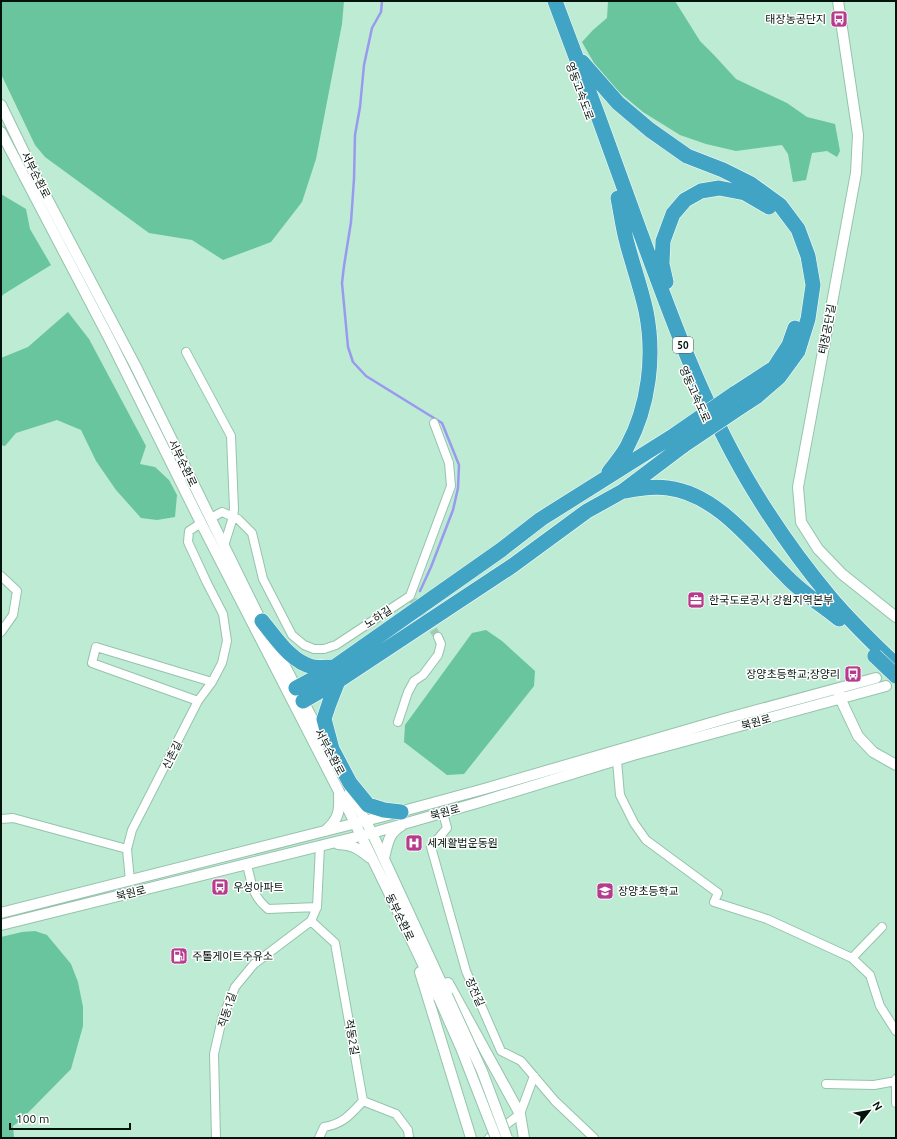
<svg xmlns="http://www.w3.org/2000/svg" width="897" height="1139" viewBox="0 0 897 1139" font-family="Ubuntu,'Noto Sans KR',sans-serif">
	<style>
		.green { fill: #69c59d }
		.lines { fill: none; stroke-linecap: round; stroke-linejoin: round }
		.stream { stroke: #9b99ef; stroke-width: 2.5 }
		.minor-tunnel { stroke: #a1cbb6; stroke-width: 8; stroke-dasharray: 8 4; stroke-linecap: butt }
		.minor-casing { stroke: #96c3ad; stroke-width: 10 }
		.tertiary-casing { stroke: #96c3ad; stroke-width: 12 }
		.motorway-casing { stroke: #fff; stroke-width: 16 }
		.minor { stroke: #fff; stroke-width: 8 }
		.tertiary { stroke: #fff; stroke-width: 10 }
		.motorway { stroke: #42a4c5; stroke-width: 15 }
		.tertiary-bridge-casing { stroke: #96c3ad; stroke-width: 12; stroke-linecap: butt }
		.motorway-bridge-casing { stroke: #fff; stroke-width: 16; stroke-linecap: butt }
		.tertiary-bridge { stroke: #fff; stroke-width: 10 }
		.motorway-bridge { stroke: #42a4c5; stroke-width: 15 }
		.labels { text-anchor: middle; dominant-baseline: central; stroke-width: 3; stroke-linejoin: round; paint-order: stroke }
		.shield { fill: #fff; stroke: #4f5a56; stroke-width: 1 }
		.shield-label { font-size: 10px; font-weight: bold; fill: #04140d }
		.poi-label { font-size: 11px; fill: #04140d; stroke: #fff; text-anchor: start }
		.street-label { font-size: 11px; fill: #04140d; stroke: #fff }
	</style>
	<rect width="100%" height="100%" fill="#bdebd4"/>
	<path class="green" d="M1,1H344L342,24L316,159L302,202L271,242L223,260L192,240L149,233L45,157L35,145L1,74Z
		M608,1H675L700,41L714,55L736,79L787,103L807,117L835,124L840,151L837,157L827,151L812,153L806,180L793,182L788,154L782,145L736,151L706,144L680,135L643,112L619,92L594,63L582,42L593,30L607,18Z
		M1,194L26,209L30,229L51,265L4,294L1,297Z
		M68,312L89,339L146,446L140,464L155,467L169,480L177,495L175,517L157,520L141,518L116,490L96,461L81,430L57,420L16,433L5,446L1,445V358L28,347Z
		M486,630L502,641L535,671L534,686L464,774L447,775L404,742L405,725L472,633Z
		M35,931L47,935L71,964L78,982L83,1007V1026L71,1069L20,1121L13,1126L14,1138H1V937L22,932Z"/>
	<g class="lines">
		<path class="stream" d="M382,1L381,12L372,28L364,65L360,107L355,135L354,179L351,222L344,266L342,283L348,347L353,362L366,376L442,423L459,465L458,488L453,510L431,567L420,591"/>
		<path class="minor-tunnel" d="M413,600L438,637"/>
		<g class="minor-casing">
			<path id="minor" d="M186,352L231,436L234,509L233,517L224,546
				M211,518L222,512L238,519L252,533L263,579L292,635L304,645L314,649H324L336,645L410,596L451,486L449,463L434,423
				M1,576L17,591L13,615L1,632
				M198,701L92,663L96,647L212,682
				M398,722L408,692L414,681L423,675L438,655L441,644L438,637
				M617,761L620,795L634,823L646,840L718,893L714,902L767,919L852,958L870,975L880,1006L896,1031
				M443,813L447,828L431,847L466,971L501,1051L521,1061L555,1101L594,1138
				M1,819L13,818L127,849
				M247,865C252,884 252,896 268,909L317,907
				M130,881L127,849L132,830L198,701L212,682L222,663L227,641L223,614L207,583L188,542L189,531L201,523
				M311,921L335,943L363,1101L396,1114L408,1130L409,1138
				M852,958L882,927
				M896,1079V1103
				M826,1084L874,1085L896,1081
				M216,1138L214,1054L222,1019L235,987L254,964L311,921L317,907L320,846
				M319,1138L324,1127C343,1124 350,1115 363,1101
				M489,1138L520,1114L534,1076"/>
		</g>
		<g class="tertiary-casing">
			<path id="tertiary" d="M838,1L858,135L856,173L798,487L801,522L818,549L842,574L896,617
				M1,105L39,183L135,365L264,627
				M1,132L111,342L201,523L351,815L392,899L439,998
				M272,641L326,745
				M839,693L840,698L858,736L873,752L896,765
				M350,792L372,833L447,995
				M325,831C338,820 340,812 339,795
				M338,844C353,845 358,848 370,858
				M384,858C388,843 388,834 401,826
				M1,913L392,814L484,789L728,718L876,678
				M1,925L372,833L480,802L633,755L886,686
				M420,972L471,1138
				M448,983L520,1114L524,1138"/>
		</g>
		<g class="motorway-casing">
			<path id="motorway" d="M555,1C584,77 612,153 639,229C670,314 701,400 747,479C771,520 799,560 830,597C850,621 873,643 896,665
				M582,62L618,103L650,130L687,156L723,170L751,184L780,205L798,229L808,256L813,285L808,319L798,351L779,377L756,397L739,408
				M666,282L662,264L663,241L673,214L685,200L701,191L719,188L745,193L769,207
				M734,394L774,368L789,345L795,328
				M609,472C615,464 622,456 627,447C649,406 655,356 646,311C641,288 633,266 627,243C623,229 621,213 618,198
				M626,491C640,488 653,486 668,488C718,494 755,546 789,579C804,594 823,606 839,619
				M262,621C276,638 291,662 313,667C319,668 326,667 332,667
				M338,681L329,704L324,719L332,749L350,783L368,805L384,810L401,812
				M296,688L333,668L501,550L541,519L676,434
				M303,701L338,681L512,566L587,511L623,491L684,445"/>
		</g>
		<use href="#minor" class="minor"/>
		<use href="#tertiary" class="tertiary"/>
		<use href="#motorway" class="motorway"/>
		<g class="tertiary-bridge-casing">
			<path id="tertiary-bridge" d="M447,995L482,1071L507,1138
				M439,998L461,1048L496,1138"/>
		</g>
		<g class="motorway-bridge-casing">
			<path id="motorway-bridge" d="M676,434L734,394
				M684,445L739,408
				M875,656L896,676"/>
		</g>
		<use href="#tertiary-bridge" class="tertiary-bridge"/>
		<use href="#motorway-bridge" class="motorway-bridge"/>
	</g>
	<defs>
		<g id="bus-square" transform="scale(0.9)"><rect x="-9" y="-9" width="18" height="18" rx="4" fill="#b63b8d" stroke="#fff"/><path d="M-5-6H5V4H4V6H2V4H-2V6H-4V4H-5ZM-3.5-4V0h7V-4ZM-3.5 1.2v1.5H-2V1.2ZM2 1.2v1.5H3.5V1.2Z" fill="#fff"/></g>
		<g id="office-square" transform="scale(0.9)"><rect x="-9" y="-9" width="18" height="18" rx="4" fill="#b63b8d" stroke="#fff"/><path d="M-6-3h4V-5.5h4V-3h4V5H-6ZM-1-4.5V-3h2v-1.5ZM-6 0V1H6V0Z" fill="#fff"/></g>
		<g id="hospital-square" transform="scale(0.9)"><rect x="-9" y="-9" width="18" height="18" rx="4" fill="#b63b8d" stroke="#fff"/><path d="M-5-5h3v3.5h4V-5h3V5h-3V1.5h-4V5h-3Z" fill="#fff"/></g>
		<g id="school-square" transform="scale(0.9)"><rect x="-9" y="-9" width="18" height="18" rx="4" fill="#b63b8d" stroke="#fff"/><path d="M0-5L7-2L0 1L-7-2ZM-4 1L0 2.5L4 1V4Q0 6-4 4Z" fill="#fff"/></g>
		<g id="fuel-square" transform="scale(0.9)"><rect x="-9" y="-9" width="18" height="18" rx="4" fill="#b63b8d" stroke="#fff"/><path d="M-5.5-6h7V0h2V4h1.3V-2.5L3-4.5l.8-.8L6-3V5H2.5V1h-1V6h-7ZM-4.2-4.7v3.2H.2V-4.7Z" fill="#fff"/></g>
	</defs>
	<g fill-rule="evenodd">
		<use href="#bus-square" x="839" y="19"/>
		<use href="#office-square" x="696" y="600"/>
		<use href="#bus-square" x="853" y="674"/>
		<use href="#hospital-square" x="414" y="843"/>
		<use href="#bus-square" x="220" y="887"/>
		<use href="#school-square" x="605" y="891"/>
		<use href="#fuel-square" x="179" y="956"/>
	</g>
	<g class="labels">
		<rect class="shield" x="673" y="337" width="20" height="16" rx="3"/>
		<g class="shield-label">
			<text x="683" y="345">50</text>
		</g>
		<g class="poi-label">
			<text x="826" y="19" text-anchor="end">태장농공단지</text>
			<text x="709" y="600">한국도로공사 강원지역본부</text>
			<text x="840" y="674" text-anchor="end">장양초등학교;장양리</text>
			<text x="427" y="843">세계활법운동원</text>
			<text x="233" y="887">우성아파트</text>
			<text x="618" y="891">장양초등학교</text>
			<text x="192" y="956">주톨게이트주유소</text>
		</g>
		<g class="street-label">
			<text transform="translate(580 91) rotate(70)">영동고속도로</text>
			<text transform="translate(36 175) rotate(63)">서부순환로</text>
			<text transform="translate(827 329) rotate(-79)">태장공단길</text>
			<text transform="translate(695 394) rotate(66)">영동고속도로</text>
			<text transform="translate(183 463) rotate(64)">서부순환로</text>
			<text transform="translate(378 617) rotate(-33)">노하길</text>
			<text transform="translate(756 722) rotate(-16)">북원로</text>
			<text transform="translate(330 752) rotate(62)">서부순환로</text>
			<text transform="translate(172 755) rotate(-63)">신촌길</text>
			<text transform="translate(445 812) rotate(-16)">북원로</text>
			<text transform="translate(131 893) rotate(-14)">북원로</text>
			<text transform="translate(400 917) rotate(64)">동부순환로</text>
			<text transform="translate(475 992) rotate(66)">장전길</text>
			<text transform="translate(227 1010) rotate(-72)">직동1길</text>
			<text transform="translate(352 1037) rotate(80)">적동2길</text>
		</g>
	</g>
	<rect width="897" height="1139" fill="none" stroke="#04140d" stroke-width="4"/>
	<g transform="translate(869 1111) rotate(59)" stroke="#ffffff" stroke-width="3" paint-order="stroke">
	<path d="M0-3L7 15L0 10L-7 15Z" fill="#04140d"/>
	<text y="-6" font-size="11" font-weight="bold" text-anchor="middle" fill="#04140d">N</text>
	</g>
	<path d="M10 1123v6h120v-6" fill="none" stroke="#04140d" stroke-width="2"/>
	<text x="16" y="1123" font-size="12" fill="#04140d" stroke="#ffffff" stroke-width="3" paint-order="stroke">100 m</text>
</svg>
